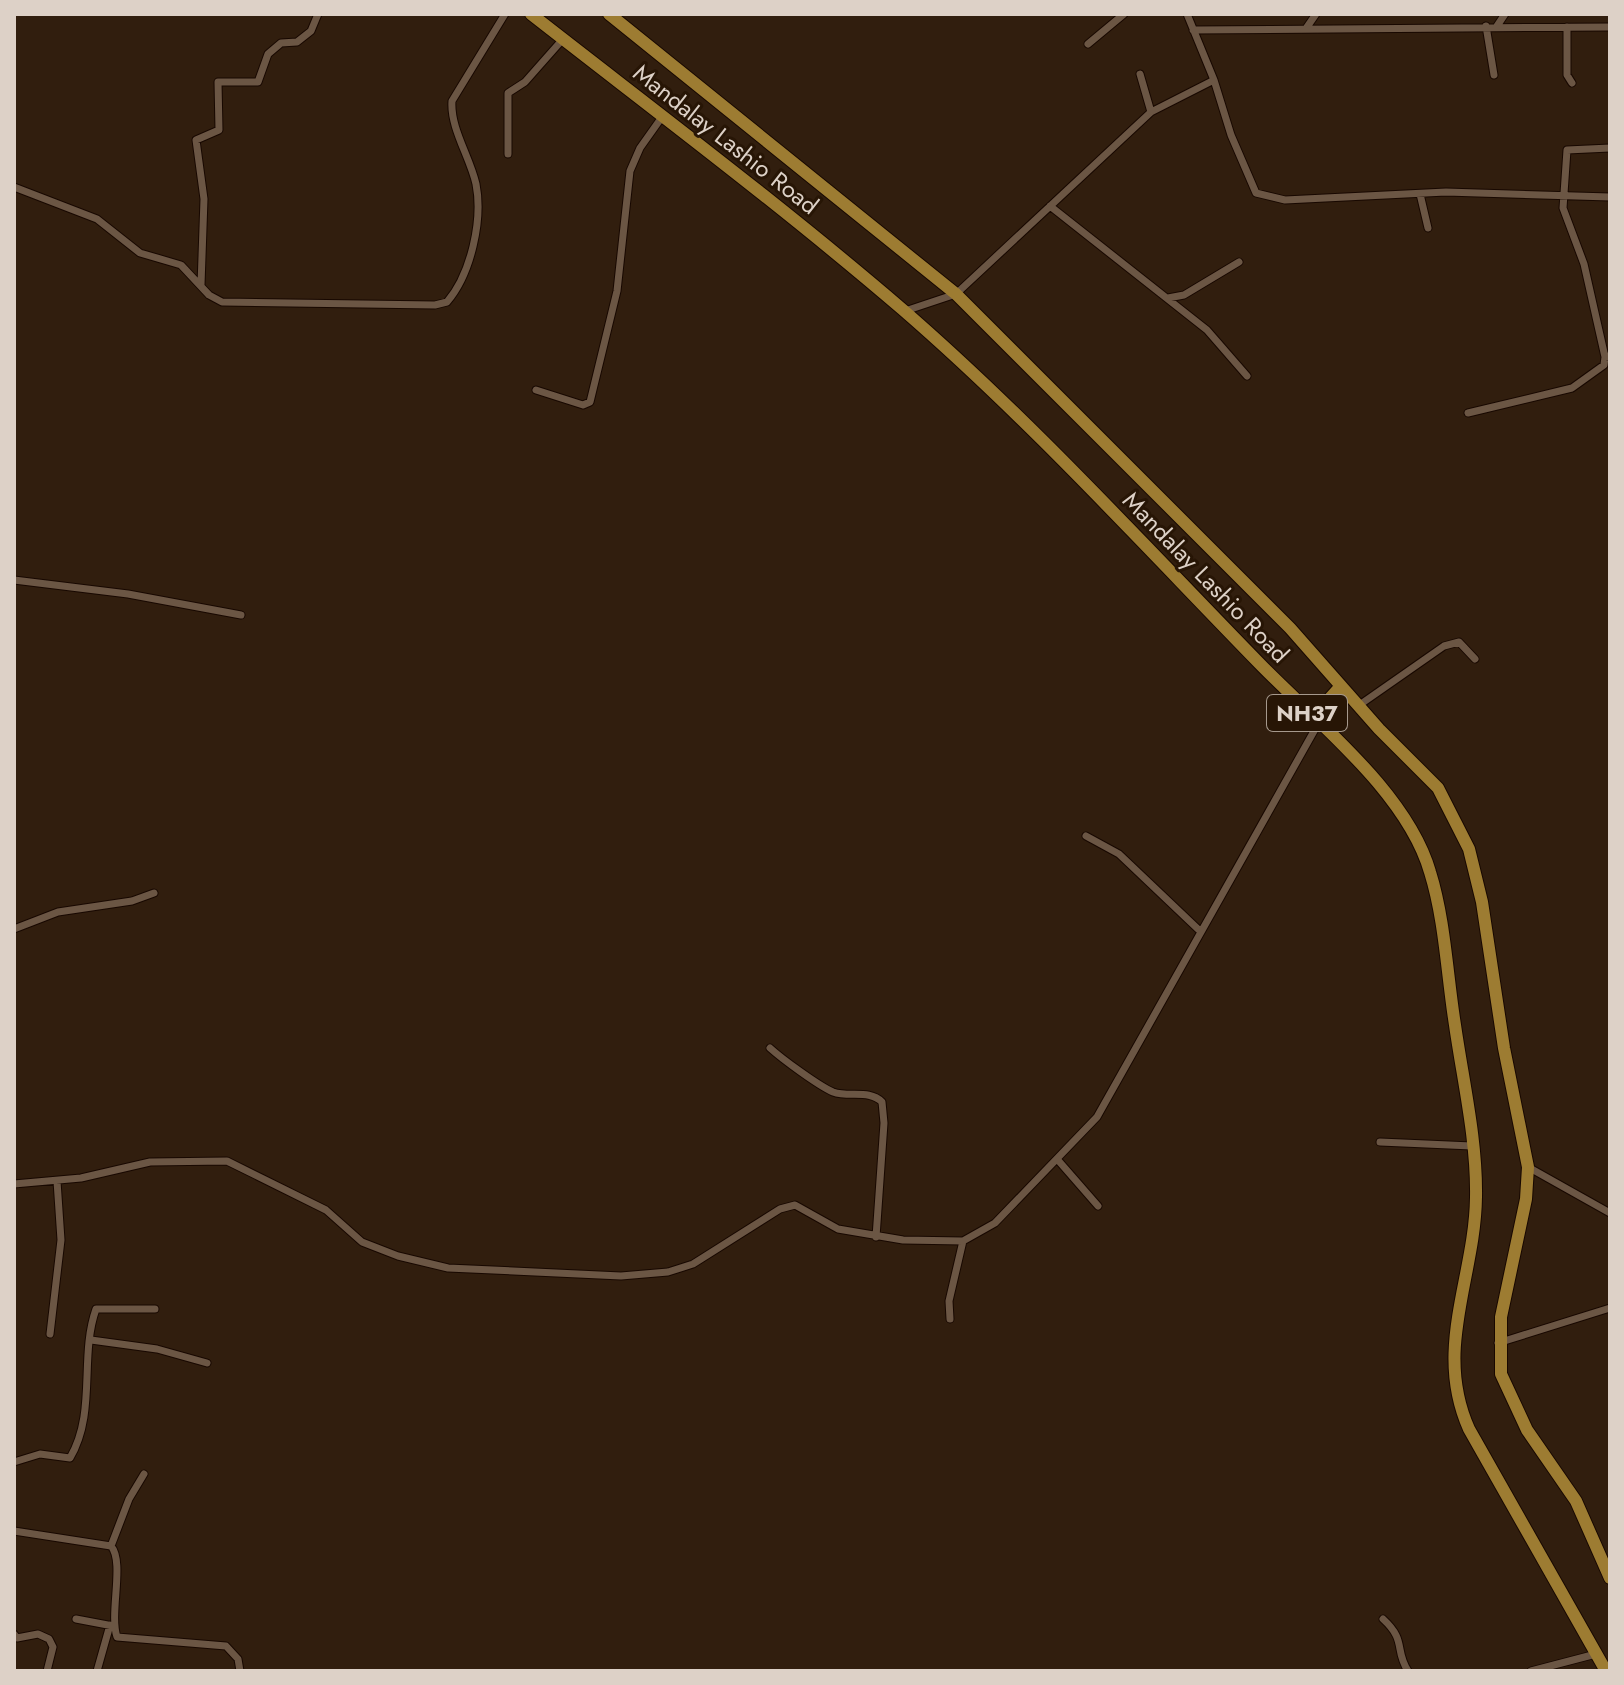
<svg xmlns="http://www.w3.org/2000/svg" width="1624" height="1685" viewBox="0 0 1624 1685" font-family="Jost,sans-serif">
	<style>
		.lines { fill: none; stroke-linecap: round; stroke-linejoin: round }
		.street-casing { stroke: #180800; stroke-width: 9 }
		.highway-casing { stroke: #180800; stroke-width: 14 }
		.street { stroke: #6b5644; stroke-width: 7 }
		.highway { stroke: #9d7c32; stroke-width: 12 }
		.labels { text-anchor: middle; dominant-baseline: central; stroke-width: 6; stroke-linejoin: round; paint-order: stroke }
		.shield { fill: #271505; stroke: #a6998d; stroke-width: 2 }
		.shield-label { font-size: 22px; font-weight: bold; fill: #ddd1c7 }
		.street-label { font-size: 24px; fill: #ddd1c7; stroke: #271505 }
	</style>
	<rect width="100%" height="100%" fill="#311e0e"/>
	<g class="lines">
		<g class="street-casing">
			<path id="street" d="M1187,14L1214,80
				M1486,26L1494,75
				M1497,26L1505,14
				M1307,27L1316,14
				M1567,27V75L1572,83
				M1193,30L1610,27
				M1088,44L1124,14
				M1140,74L1151,112
				M1610,148L1567,150L1563,208L1584,264L1605,357L1610,356
				M508,154V93L525,82L563,39
				M14,187L97,219L140,253L181,265L209,295L222,302L435,305L447,302C471,274 483,220 476,184C470,157 450,128 452,101L505,14
				M1420,194L1428,228
				M1050,206L1207,330L1247,376
				M201,285L204,199L196,140L219,130L218,82H258L268,54L281,43L297,42L311,31L318,14
				M1168,298L1184,295L1239,262
				M905,311L956,294L1151,112L1214,80L1231,135L1256,193L1285,200L1446,192L1610,197
				M536,390L583,405L590,402L617,291L630,171L640,148L662,117
				M1468,413L1572,388L1604,365L1605,357
				M14,580L128,594L241,615
				M1358,706L1444,646L1459,642L1475,659
				M1086,836L1119,854L1200,931
				M14,929L58,912L132,901L154,893
				M770,1048C782,1059 819,1086 833,1092C849,1098 869,1089 882,1102L884,1123L876,1237
				M1380,1142L1472,1146
				M1057,1159L1098,1206
				M1528,1167L1610,1213
				M14,1184L81,1178L150,1162L227,1161L326,1210L362,1242L398,1256L448,1268L621,1276L668,1272L693,1264L780,1209L795,1205L838,1229L903,1240L963,1241L995,1223L1097,1117L1318,724
				M950,1319L949,1301L963,1241
				M50,1334L61,1240L57,1181
				M91,1340L157,1349L207,1363
				M1498,1343L1610,1308
				M14,1462L40,1454L70,1458C97,1412 79,1357 96,1309H155
				M14,1531L111,1546C125,1562 109,1613 117,1637L226,1646L238,1659L240,1671
				M111,1546L129,1499L144,1474
				M76,1619L113,1626
				M1383,1619C1407,1641 1394,1649 1408,1671
				M14,1634L17,1638L38,1634L49,1639L53,1647L47,1671
				M97,1671L110,1625
				M1531,1671L1596,1654"/>
		</g>
		<g class="highway-casing">
			<path id="highway" d="M531,14C655,111 782,206 902,309C1028,418 1142,543 1258,662C1315,721 1407,792 1430,872C1445,920 1447,975 1455,1025C1463,1081 1477,1140 1476,1197C1475,1278 1433,1349 1469,1429L1606,1671
				M609,14L956,294L1290,628L1379,729L1438,788L1469,849L1482,902L1504,1048L1528,1167L1526,1199L1501,1317V1374L1527,1430L1576,1501L1610,1578
				M1312,718L1340,687"/>
		</g>
		<use href="#street" class="street"/>
		<use href="#highway" class="highway"/>
	</g>
	<g class="labels">
		<rect class="shield" x="1267" y="695" width="80" height="36" rx="6"/>
		<g class="shield-label">
			<text x="1307" y="713">NH37</text>
		</g>
		<g class="street-label">
			<text transform="translate(726 139) rotate(38)">Mandalay Lashio Road</text>
			<text transform="translate(1206 577) rotate(46)">Mandalay Lashio Road</text>
		</g>
	</g>
	<rect width="1624" height="1685" fill="none" stroke="#ddd1c7" stroke-width="32"/>
</svg>
